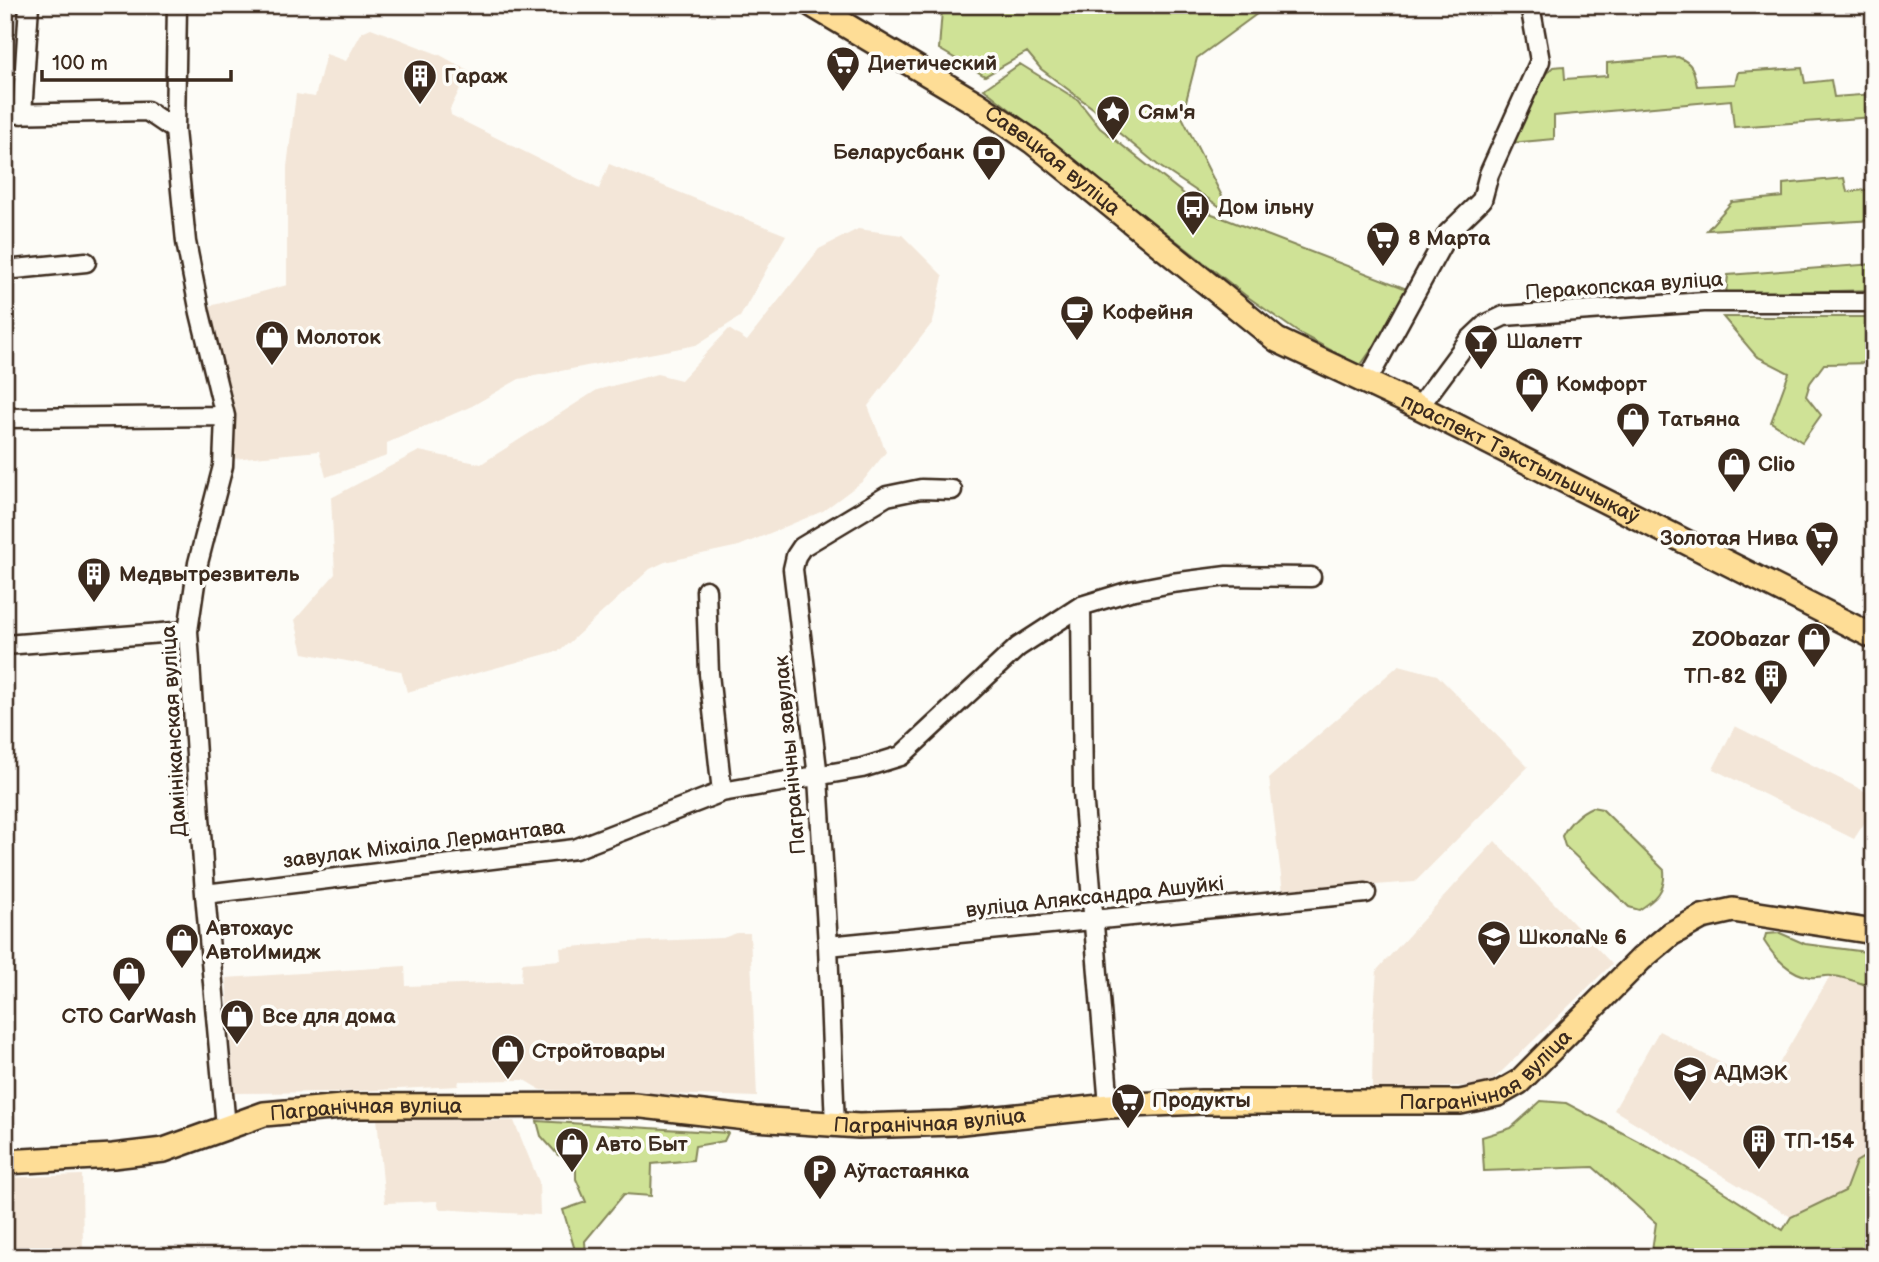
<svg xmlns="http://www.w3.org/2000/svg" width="1879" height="1262" viewBox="0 0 1879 1262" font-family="'Balsamiq Sans',sans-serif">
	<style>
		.built { fill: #f3e6d8 }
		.green { fill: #cfe296; stroke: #85865a; stroke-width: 2 }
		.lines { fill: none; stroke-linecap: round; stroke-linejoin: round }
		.minor-casing { stroke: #3b2a1e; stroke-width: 23 }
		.major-casing { stroke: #3b2a1e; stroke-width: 28 }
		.minor { stroke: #fdfcf7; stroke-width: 18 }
		.major { stroke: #fedd96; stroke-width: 23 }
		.labels { text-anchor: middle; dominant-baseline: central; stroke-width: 7; stroke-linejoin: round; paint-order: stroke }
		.poi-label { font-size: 21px; font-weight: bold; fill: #3b2a1e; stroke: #fdfcf7; text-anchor: start }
		.street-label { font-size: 21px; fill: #3b2a1e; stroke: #fdfcf7 }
	</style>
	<rect width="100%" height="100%" fill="#fdfcf7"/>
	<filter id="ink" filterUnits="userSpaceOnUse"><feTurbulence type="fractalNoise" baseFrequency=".0143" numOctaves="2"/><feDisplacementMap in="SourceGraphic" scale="14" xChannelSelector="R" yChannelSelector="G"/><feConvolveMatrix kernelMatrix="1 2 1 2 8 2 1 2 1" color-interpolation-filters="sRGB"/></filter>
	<g filter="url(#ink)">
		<path class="built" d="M371,28L440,55L469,71L450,109L451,115L599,189L609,164L786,235L740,317L696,345L519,379L472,406L387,443V456L326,477L319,451L233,459V417L210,306L287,285V167L296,94L315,97L326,54L346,61L362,32Z
			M858,229L902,235L943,276L933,322L868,406L886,452L863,481L823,511L739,546L665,562L650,569L561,650L407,692L401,671L303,653L295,620L335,574L331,498L419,451L481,464L597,390L657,374L681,380L729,329L747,341L819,249Z
			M1399,665L1437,675L1528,767L1415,882L1283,892L1269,778Z
			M1735,726L1874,796V808L1854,839L1713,769Z
			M1495,841L1612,964L1493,1080L1478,1085L1372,1092L1373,1023L1377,970Z
			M737,933H750L757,1097L541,1090L524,1080L459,1081L458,1086L339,1092L234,1093L226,978L405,966L406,986L521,982L522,963L561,960L560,948L629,942L723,938Z
			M1830,976L1850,979L1874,988V1151L1856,1162L1845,1191L1791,1217L1614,1110L1659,1031L1766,1086Z
			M377,1118L514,1121L539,1182L540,1215L439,1209L437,1201L385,1203Z
			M82,1175L83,1257H5V1178Z"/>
		<path class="green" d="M949,5H1269L1197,58L1182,117L1231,214L1159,166L1113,128L1094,109L1041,69L1027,52L985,76L939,49L942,10Z
			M1678,57C1693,63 1694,71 1697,86L1735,84L1738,72L1802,68L1805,83L1831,80L1834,97L1874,94V117L1734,127L1731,100L1554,116V139L1511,143L1539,80L1553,67L1564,66L1565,79L1607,76V63Z
			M1020,64L1078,100L1100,128L1207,212L1407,289L1379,347L1374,346L1360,366L1299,333L1245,295L984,89Z
			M1844,178L1847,192L1874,189V220L1707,230L1732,202L1783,197V184Z
			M1874,264V290L1726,294L1728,275Z
			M1723,317H1874V363L1824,364L1810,383L1806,396L1821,415L1802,442L1771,422L1789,373L1756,356Z
			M1592,807L1602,809L1664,870C1666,891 1656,899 1639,910L1629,907L1565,846L1562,836C1569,823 1578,813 1592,807Z
			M1780,933L1805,944L1874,953V988C1860,983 1847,977 1832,976C1825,975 1817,978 1810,977C1790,974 1774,957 1764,941L1766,934Z
			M1541,1101L1566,1103L1674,1160L1783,1230L1791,1217L1845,1191L1856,1162L1874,1151V1257H1651L1656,1223L1593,1167L1484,1171L1482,1137L1511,1128Z
			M537,1121L728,1133L724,1141L695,1146L693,1160L652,1164L651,1196L624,1194L585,1241L586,1257H577L563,1210L586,1202L576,1179V1159L558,1155L541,1136Z"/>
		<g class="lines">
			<g class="minor-casing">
				<path id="minor" d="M177,5L175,130L186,242L200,313L225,416L223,466L198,563L188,631L205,894L226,1127
					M5,114L147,111L175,130
					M22,114L29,5
					M5,270L86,262
					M1366,383L1448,233L1482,200L1489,174L1540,61L1530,5
					M1419,407L1468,341L1485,325L1504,316L1704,302H1874
					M5,418L225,416
					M706,590L709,674L722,792
					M1081,606L1083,792L1109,1106
					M5,645L188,631
					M205,894L575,849L722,792L862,768L901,756L1018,647L1081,606L1130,591L1172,583L1227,576L1311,577
					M828,946L1366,893
					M835,1126L828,946L818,777L793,569L796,556L802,547L887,496L921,489L952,490"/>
			</g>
			<g class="major-casing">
				<g id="major">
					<path id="s1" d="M812,5L976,103L1033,142L1277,340L1419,407L1874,637"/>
					<path id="s2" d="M5,1162L113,1156L164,1150L264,1114L353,1106L634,1105L755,1119L859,1126L953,1123L1109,1106L1201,1102H1460L1498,1094L1519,1082L1641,959L1671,934L1702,917L1733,910L1874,932"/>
				</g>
			</g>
			<use href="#minor" class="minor"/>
			<use href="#major" class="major"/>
		</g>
	</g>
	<defs>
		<g id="supermarket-pin" transform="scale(1.75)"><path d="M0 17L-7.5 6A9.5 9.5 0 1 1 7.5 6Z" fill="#3b2a1e" stroke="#fdfcf7"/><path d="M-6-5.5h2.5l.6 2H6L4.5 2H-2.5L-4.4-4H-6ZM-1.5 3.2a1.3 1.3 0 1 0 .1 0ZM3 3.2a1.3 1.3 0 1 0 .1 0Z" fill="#fff"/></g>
		<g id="building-pin" transform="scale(1.75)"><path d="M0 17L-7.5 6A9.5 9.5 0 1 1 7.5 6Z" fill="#3b2a1e" stroke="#fdfcf7"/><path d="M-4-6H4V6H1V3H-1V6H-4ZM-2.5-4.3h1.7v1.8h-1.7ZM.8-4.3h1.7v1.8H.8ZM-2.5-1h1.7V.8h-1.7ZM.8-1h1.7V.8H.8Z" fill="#fff"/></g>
		<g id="sight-pin" transform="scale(1.75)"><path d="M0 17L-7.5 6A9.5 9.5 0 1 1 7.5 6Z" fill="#3b2a1e" stroke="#fdfcf7"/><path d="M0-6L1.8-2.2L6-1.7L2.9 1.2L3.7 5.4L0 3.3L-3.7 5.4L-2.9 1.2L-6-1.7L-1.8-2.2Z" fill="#fff"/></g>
		<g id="bank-pin" transform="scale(1.75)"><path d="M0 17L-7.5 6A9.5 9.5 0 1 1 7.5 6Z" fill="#3b2a1e" stroke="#fdfcf7"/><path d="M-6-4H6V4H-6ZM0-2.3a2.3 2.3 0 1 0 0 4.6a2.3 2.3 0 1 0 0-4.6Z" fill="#fff"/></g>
		<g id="bus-pin" transform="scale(1.75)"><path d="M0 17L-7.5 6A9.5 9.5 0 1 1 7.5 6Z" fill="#3b2a1e" stroke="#fdfcf7"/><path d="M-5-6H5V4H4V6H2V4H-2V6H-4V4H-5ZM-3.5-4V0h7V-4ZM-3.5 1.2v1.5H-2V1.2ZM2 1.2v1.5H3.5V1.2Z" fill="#fff"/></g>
		<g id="cafe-pin" transform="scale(1.75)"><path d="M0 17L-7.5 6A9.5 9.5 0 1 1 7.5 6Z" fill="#3b2a1e" stroke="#fdfcf7"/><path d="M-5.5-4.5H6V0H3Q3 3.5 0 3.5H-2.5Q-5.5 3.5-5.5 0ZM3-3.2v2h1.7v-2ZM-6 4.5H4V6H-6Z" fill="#fff"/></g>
		<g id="shop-pin" transform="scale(1.75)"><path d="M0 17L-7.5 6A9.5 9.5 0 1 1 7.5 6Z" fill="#3b2a1e" stroke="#fdfcf7"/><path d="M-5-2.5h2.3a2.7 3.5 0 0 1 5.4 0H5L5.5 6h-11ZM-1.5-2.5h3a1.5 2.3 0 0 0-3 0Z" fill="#fff"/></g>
		<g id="bar-pin" transform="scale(1.75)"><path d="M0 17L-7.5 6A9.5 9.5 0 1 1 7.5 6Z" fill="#3b2a1e" stroke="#fdfcf7"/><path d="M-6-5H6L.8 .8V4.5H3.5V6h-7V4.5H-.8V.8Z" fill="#fff"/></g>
		<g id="school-pin" transform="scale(1.75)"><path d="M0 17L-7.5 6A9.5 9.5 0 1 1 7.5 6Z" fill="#3b2a1e" stroke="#fdfcf7"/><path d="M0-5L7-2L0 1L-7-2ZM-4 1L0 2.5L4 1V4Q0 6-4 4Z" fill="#fff"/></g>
		<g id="university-pin" transform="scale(1.75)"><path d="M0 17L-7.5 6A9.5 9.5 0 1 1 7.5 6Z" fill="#3b2a1e" stroke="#fdfcf7"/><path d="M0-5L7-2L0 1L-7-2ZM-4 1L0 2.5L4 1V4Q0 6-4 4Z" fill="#fff"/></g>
		<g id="parking-pin" transform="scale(1.75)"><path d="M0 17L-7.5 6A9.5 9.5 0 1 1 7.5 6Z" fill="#3b2a1e" stroke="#fdfcf7"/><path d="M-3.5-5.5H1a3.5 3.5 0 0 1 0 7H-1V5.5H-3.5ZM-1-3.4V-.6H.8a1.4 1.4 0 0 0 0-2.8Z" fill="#fff"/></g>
	</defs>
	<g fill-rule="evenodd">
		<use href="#supermarket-pin" x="843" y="63"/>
		<use href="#building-pin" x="420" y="76"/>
		<use href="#sight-pin" x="1113" y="112"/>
		<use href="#bank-pin" x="989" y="152"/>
		<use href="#bus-pin" x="1193" y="207"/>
		<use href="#supermarket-pin" x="1383" y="238"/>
		<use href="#cafe-pin" x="1077" y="312"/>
		<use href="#shop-pin" x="272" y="337"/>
		<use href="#bar-pin" x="1481" y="341"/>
		<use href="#shop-pin" x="1532" y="384"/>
		<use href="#shop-pin" x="1633" y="419"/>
		<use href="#shop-pin" x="1734" y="464"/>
		<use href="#supermarket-pin" x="1822" y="538"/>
		<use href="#building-pin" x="94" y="574"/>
		<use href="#shop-pin" x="1814" y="639"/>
		<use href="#building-pin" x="1771" y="676"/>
		<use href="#school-pin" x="1494" y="937"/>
		<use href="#shop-pin" x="182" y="940"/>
		<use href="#shop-pin" x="129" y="973"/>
		<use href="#shop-pin" x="237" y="1016"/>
		<use href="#shop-pin" x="508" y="1051"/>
		<use href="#university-pin" x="1690" y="1073"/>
		<use href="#supermarket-pin" x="1128" y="1100"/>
		<use href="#building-pin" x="1759" y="1141"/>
		<use href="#shop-pin" x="572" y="1144"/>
		<use href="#parking-pin" x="820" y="1171"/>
	</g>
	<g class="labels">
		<g class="poi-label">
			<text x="868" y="63">Диетический</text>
			<text x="444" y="76">Гараж</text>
			<text x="1138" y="112">Сям'я</text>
			<text x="964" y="152" text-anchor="end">Беларусбанк</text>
			<text x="1218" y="207">Дом ільну</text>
			<text x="1408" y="238">8 Марта</text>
			<text x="1102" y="312">Кофейня</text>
			<text x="296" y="337">Молоток</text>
			<text x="1506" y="341">Шалетт</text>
			<text x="1556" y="384">Комфорт</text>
			<text x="1658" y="419">Татьяна</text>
			<text x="1758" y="464">Clio</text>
			<text x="1798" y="538" text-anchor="end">Золотая Нива</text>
			<text x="119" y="574">Медвытрезвитель</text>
			<text x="1790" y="639" text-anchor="end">ZOObazar</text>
			<text x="1746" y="676" text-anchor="end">ТП-82</text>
			<text x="206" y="928">Автохаус<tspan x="206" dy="24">АвтоИмидж</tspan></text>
			<text x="1518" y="937">Школа№ 6</text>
			<text x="129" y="1016" text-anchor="middle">СТО CarWash</text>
			<text x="262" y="1016">Все для дома</text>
			<text x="532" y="1051">Стройтовары</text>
			<text x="1714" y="1073">АДМЭК</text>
			<text x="1152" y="1100">Продукты</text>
			<text x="1784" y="1141">ТП-154</text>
			<text x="596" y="1144">Авто Быт</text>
			<text x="844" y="1171">Аўтастаянка</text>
		</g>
		<g class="street-label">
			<text stroke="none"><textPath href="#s1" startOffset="287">Савецкая вуліца</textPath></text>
			<text transform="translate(1624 286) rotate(-4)">Перакопская вуліца</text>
			<text stroke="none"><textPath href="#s1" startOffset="845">праспект Тэкстыльшчыкаў</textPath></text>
			<text transform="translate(174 731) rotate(-93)">Дамініканская вуліца</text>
			<text transform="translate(790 755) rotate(-95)">Пагранічны завулак</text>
			<text transform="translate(424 844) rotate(-7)">завулак Міхаіла Лермантава</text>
			<text transform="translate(1095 897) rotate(-6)">вуліца Аляксандра Ашуйкі</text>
			<text stroke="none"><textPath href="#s2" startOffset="1500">Пагранічная вуліца</textPath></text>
			<text stroke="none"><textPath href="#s2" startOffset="368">Пагранічная вуліца</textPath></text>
			<text stroke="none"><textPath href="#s2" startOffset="933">Пагранічная вуліца</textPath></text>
		</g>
	</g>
	<rect width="1879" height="1262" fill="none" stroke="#fdfcf7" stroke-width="28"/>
	<rect x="14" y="14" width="1851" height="1234" fill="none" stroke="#3b2a1e" stroke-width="2.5" filter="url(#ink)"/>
	<path d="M42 70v10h189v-10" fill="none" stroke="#3b2a1e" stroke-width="3.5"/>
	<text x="52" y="70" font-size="21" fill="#3b2a1e" stroke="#fdfcf7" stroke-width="5" paint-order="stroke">100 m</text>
</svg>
